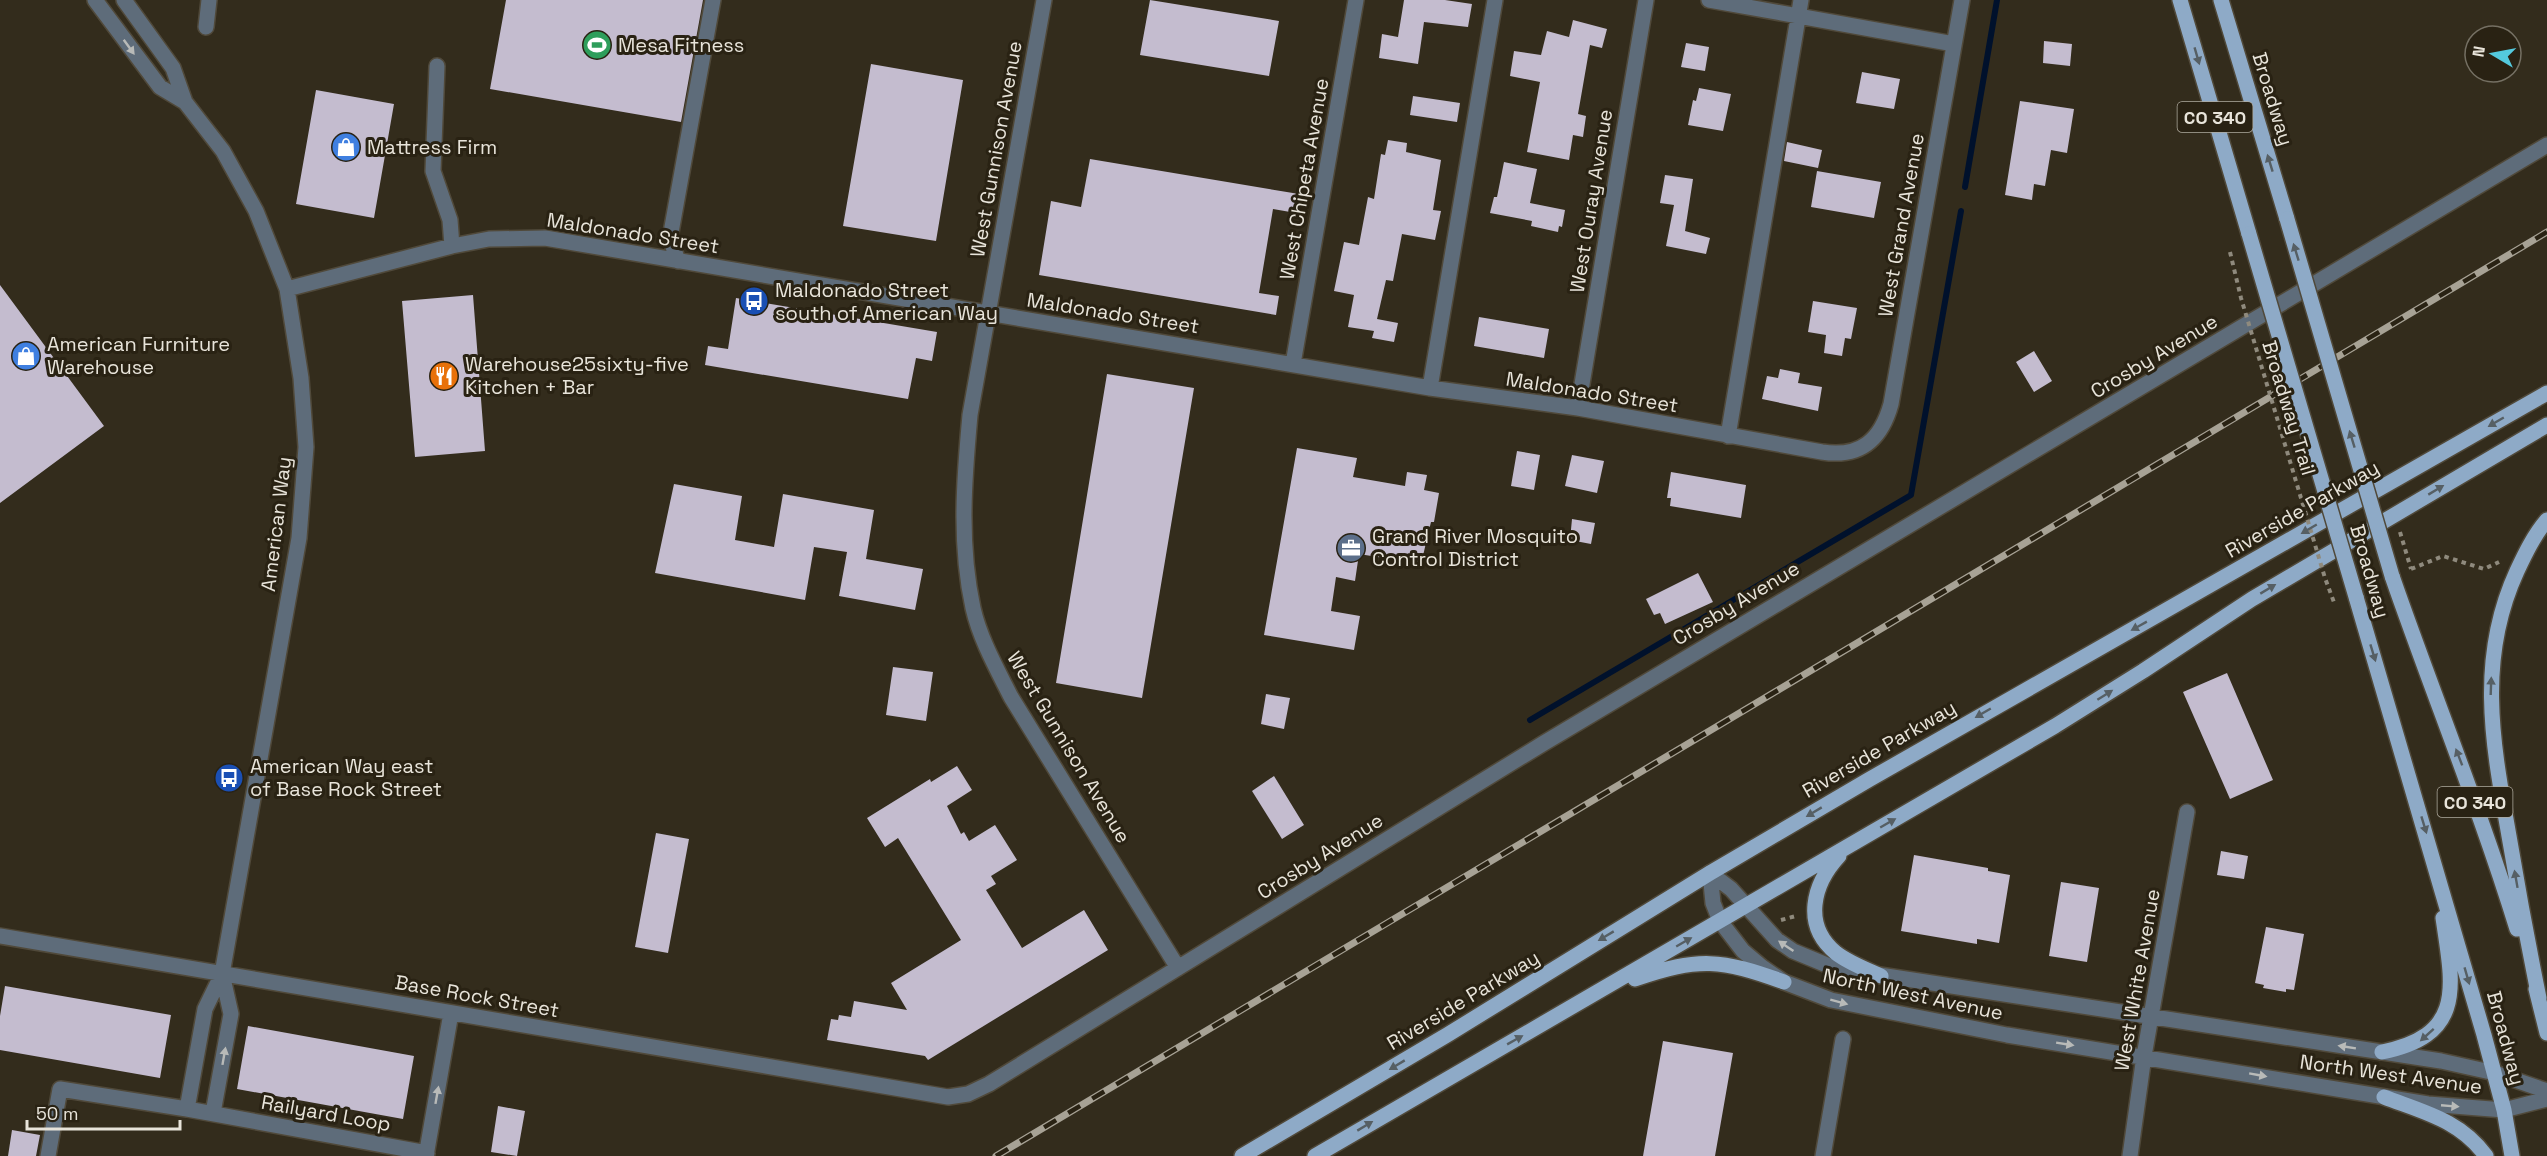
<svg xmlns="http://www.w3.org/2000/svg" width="2547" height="1156" viewBox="0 0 2547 1156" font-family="'Space Grotesk',sans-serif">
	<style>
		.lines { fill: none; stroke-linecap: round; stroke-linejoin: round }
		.stream { stroke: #00112c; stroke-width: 6 }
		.building { fill: #c4bccf }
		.minor-casing { stroke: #50493a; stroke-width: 18 }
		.major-casing { stroke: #50493a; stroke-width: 18 }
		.path { stroke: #8f8a7d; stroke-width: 4; stroke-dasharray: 4.5 4.5; stroke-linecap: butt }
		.minor { stroke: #5e6c7a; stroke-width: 15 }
		.major { stroke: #8eaac7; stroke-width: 15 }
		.rail-casing { stroke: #a7a295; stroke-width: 7 }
		.rail { stroke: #292213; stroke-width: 4.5; stroke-dasharray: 14; stroke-linecap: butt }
		.major-bridge-casing { stroke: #50493a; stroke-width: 18; stroke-linecap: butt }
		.path-bridge { stroke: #8f8a7d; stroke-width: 4; stroke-dasharray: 4.5 4.5; stroke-linecap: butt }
		.major-bridge { stroke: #8eaac7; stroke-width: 15 }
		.oneway { fill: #b8bab8 }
		.oneway2 { fill: #565f64 }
		.labels { text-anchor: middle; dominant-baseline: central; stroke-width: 6; stroke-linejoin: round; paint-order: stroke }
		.shield { fill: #292213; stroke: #afaa9e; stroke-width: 1.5 }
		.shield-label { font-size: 18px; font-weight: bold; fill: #e8e4da }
		.poi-label { font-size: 20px; fill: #e8e4da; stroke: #292213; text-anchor: start }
		.street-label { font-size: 20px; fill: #e8e4da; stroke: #292213 }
	</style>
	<rect width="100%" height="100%" fill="#332c1c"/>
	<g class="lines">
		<path class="stream" d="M1965,187L1997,0
			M1530,720L1911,495L1961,211"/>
	</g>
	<path class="building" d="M506,0H703L681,122L490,89Z
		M1150,0L1279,21L1269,76L1140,55Z
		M1404,0H1445L1472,4L1468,27L1424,22L1418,64L1379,58L1382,34L1398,37Z
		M1573,20L1607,29L1602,48L1590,45L1578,114L1586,116L1583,137L1573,135L1569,160L1527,152L1540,82L1510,76L1514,51L1541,55L1547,31L1569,37Z
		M2044,41L2072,44L2070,66L2043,63Z
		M1686,43L1709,47L1705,71L1681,67Z
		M871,64L963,80L936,241L843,226Z
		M1862,72L1900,79L1894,109L1856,103Z
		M1699,88L1731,94L1723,131L1688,125L1693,100L1696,101Z
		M316,90L394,104L374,218L296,204Z
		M1413,96L1460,103L1457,122L1410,115Z
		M2020,101L2074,109L2067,153L2051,150L2045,186L2034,184L2032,200L2005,195Z
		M1388,140L1407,143L1406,152L1441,160L1433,210L1441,211L1435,240L1402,234L1393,281L1386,280L1377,319L1398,323L1394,342L1372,338L1374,331L1348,327L1354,295L1334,291L1344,242L1359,245L1368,197L1374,199L1381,154L1385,155Z
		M1787,142L1822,150L1818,168L1784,161Z
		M1090,159L1299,194L1296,213L1273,209L1259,293L1279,296L1276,315L1039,275L1051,201L1081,207Z
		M1504,162L1537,169L1530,203L1565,210L1562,227L1559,226L1558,232L1531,226L1532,221L1490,213L1494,197H1497Z
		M1817,171L1881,182L1874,218L1811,207Z
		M1665,175L1693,179L1685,231L1710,238L1706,254L1666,246L1674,205L1660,203Z
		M0,285L104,426L0,503Z
		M473,295L485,451L415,457L402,301Z
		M736,298L937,332L932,361L916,358L908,399L705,365L708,346L728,349Z
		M1813,301L1857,308L1851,339L1845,338L1842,356L1824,353L1826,335L1808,332Z
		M1479,317L1549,329L1544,358L1474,346Z
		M2034,351L2052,381L2034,392L2016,362Z
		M1780,369L1800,373L1798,383L1822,387L1818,411L1762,399L1767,376L1778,378Z
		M1107,374L1194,388L1142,698L1056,683Z
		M1297,448L1357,458L1353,477L1405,486L1407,472L1427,475L1424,490L1439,493L1434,522H1431L1421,564L1359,554L1355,581L1336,577L1331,611L1360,616L1354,650L1264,635Z
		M1517,451L1540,455L1534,490L1511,486Z
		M1572,455L1604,461L1597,493L1565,486Z
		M1671,472L1746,485L1741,518L1670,506L1671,498H1667Z
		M674,484L742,496L735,540L774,547L783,494L874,510L866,559L923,569L915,610L839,596L847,552L814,547L805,600L655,573Z
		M1572,519L1595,523L1591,544L1570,540Z
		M1698,573L1713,602L1665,624L1660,613L1654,615L1646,599Z
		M893,667L933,672L926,721L886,715Z
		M2227,673L2273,780L2230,799L2183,692Z
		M1266,694L1290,698L1284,729L1261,724Z
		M957,766L972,790L947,806L961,834L964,832L969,841L995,825L1017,860L991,876L996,884L986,890L1022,948L1084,910L1108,950L928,1060L925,1056L827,1040L831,1019L838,1020L839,1015L851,1017L854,1001L907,1010L891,983L961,940L898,838L885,847L867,818L930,779L931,782Z
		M1274,776L1304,825L1282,839L1252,791Z
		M656,833L689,839L668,953L635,947Z
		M2221,851L2248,856L2244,879L2217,875Z
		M1914,855L1988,868V871L2010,875L1999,943L1977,939V944L1901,931Z
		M2061,882L2099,888L2087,962L2049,956Z
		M2266,927L2304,934L2294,990L2286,989V992L2263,988L2264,985L2255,983Z
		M5,986L171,1015L160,1078L0,1050V1016Z
		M248,1026L414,1056L403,1119L237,1089Z
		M1663,1041L1733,1053L1715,1156H1643Z
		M498,1106L525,1111L517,1156L491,1152Z
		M12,1130L40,1135L36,1156H8Z"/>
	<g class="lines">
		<g class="minor-casing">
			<path id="minor" d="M95,0L160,87L185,102
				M124,0L173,68L185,102L223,151L256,211L287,289L301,378L306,447L299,538L222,974
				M1044,0L970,415C964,480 959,544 973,608C980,639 997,669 1011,697L1178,968
				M1709,0L1954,44
				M206,27L209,0
				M437,66L433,171L450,220L452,246
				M678,261L670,238L713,0
				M287,289L452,246L489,239L545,238L1430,388L1578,408L1822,452C1861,458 1881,440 1891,404L1962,0
				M1293,364L1356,0
				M1430,388L1495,0
				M1578,408L1646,0
				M1728,436L1801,0
				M1710,873L1713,903L1720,921L1743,951L1762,967L1784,982L1831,1000L2007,1035L2428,1104L2504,1110L2547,1099
				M1710,873L1731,889L1777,940L1793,951L1834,968L2441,1061L2495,1073L2547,1091
				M0,936L948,1097L968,1094L989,1084L1544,743L2547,145
				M187,1109L205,1009L222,974L231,1014L213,1113
				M48,1156L60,1089L187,1109L427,1153
				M426,1156L451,1013
				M1823,1156L1843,1039
				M2130,1156L2144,1056L2187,812"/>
		</g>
		<g class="major-casing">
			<path id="major" d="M2180,0L2249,234
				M2221,0L2287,219
				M2392,576C2433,694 2480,809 2517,929
				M2356,597L2484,1035L2504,1110L2512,1156
				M1839,856C1813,884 1802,925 1836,953C1849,963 1865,969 1881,976
				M1635,979C1699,957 1721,959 1784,982
				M2536,989L2547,1033
				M2539,998C2528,944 2518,890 2509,836C2493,745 2476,660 2517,571C2525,554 2534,535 2547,520
				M2382,1052C2466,1035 2453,986 2443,918
				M2384,1097C2423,1112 2460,1120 2486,1156
				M1242,1156L1447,1035L1710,873L1870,779L2547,393
				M1315,1156L2055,726L2143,671L2252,599L2547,425"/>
		</g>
		<path class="path" d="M2411,569L2443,556L2484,569L2499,562
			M1781,920L1796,916"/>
		<use href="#minor" class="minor"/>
		<use href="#major" class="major"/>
		<g class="rail-casing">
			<path id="rail" d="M996,1156L2547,232"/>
		</g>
		<use href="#rail" class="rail"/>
		<g class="major-bridge-casing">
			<path id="major-bridge" d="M2287,219L2392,576
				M2249,234L2356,597"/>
		</g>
		<path class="path-bridge" d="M2230,252L2241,298L2325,578L2335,605
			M2400,532L2411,569"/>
		<use href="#major-bridge" class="major-bridge"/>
	</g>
	<defs><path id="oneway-solid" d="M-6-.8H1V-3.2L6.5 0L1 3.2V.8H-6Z" transform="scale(1.5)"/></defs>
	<g class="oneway">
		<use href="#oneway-solid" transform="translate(129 47) rotate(54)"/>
		<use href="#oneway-solid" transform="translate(1786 946) rotate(-146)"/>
		<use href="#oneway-solid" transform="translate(1839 1002) rotate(15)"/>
		<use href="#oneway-solid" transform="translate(2065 1044) rotate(9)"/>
		<use href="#oneway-solid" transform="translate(2347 1047) rotate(-171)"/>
		<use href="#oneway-solid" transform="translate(224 1056) rotate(-80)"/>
		<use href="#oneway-solid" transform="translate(2258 1075) rotate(10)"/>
		<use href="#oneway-solid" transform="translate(437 1095) rotate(-80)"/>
		<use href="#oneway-solid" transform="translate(2450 1106) rotate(5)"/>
	</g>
	<g class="oneway2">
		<use href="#oneway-solid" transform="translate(2197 56) rotate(74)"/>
		<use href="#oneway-solid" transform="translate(2270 163) rotate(-107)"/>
		<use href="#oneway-solid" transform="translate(2296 252) rotate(-107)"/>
		<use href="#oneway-solid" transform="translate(2496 422) rotate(150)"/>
		<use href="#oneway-solid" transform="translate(2352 439) rotate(-107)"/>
		<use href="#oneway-solid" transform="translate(2436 490) rotate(-31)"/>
		<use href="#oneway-solid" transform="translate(2309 529) rotate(150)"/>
		<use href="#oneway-solid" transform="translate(2268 589) rotate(-31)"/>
		<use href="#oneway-solid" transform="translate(2139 626) rotate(151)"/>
		<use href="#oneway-solid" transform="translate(2373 653) rotate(73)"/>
		<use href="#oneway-solid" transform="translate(2491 686) rotate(-88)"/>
		<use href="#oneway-solid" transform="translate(2105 695) rotate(-32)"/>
		<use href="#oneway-solid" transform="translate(1983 713) rotate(150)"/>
		<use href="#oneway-solid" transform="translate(2459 757) rotate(-111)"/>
		<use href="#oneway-solid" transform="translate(1814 812) rotate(149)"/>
		<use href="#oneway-solid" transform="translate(1888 823) rotate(-30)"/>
		<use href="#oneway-solid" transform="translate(2424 825) rotate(73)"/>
		<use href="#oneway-solid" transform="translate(2516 879) rotate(-100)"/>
		<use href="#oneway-solid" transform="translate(1606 936) rotate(149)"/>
		<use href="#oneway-solid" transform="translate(1684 942) rotate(-30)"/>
		<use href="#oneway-solid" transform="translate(2467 976) rotate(74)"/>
		<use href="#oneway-solid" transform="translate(2427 1035) rotate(138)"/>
		<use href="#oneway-solid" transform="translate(1515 1040) rotate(-29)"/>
		<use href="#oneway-solid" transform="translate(1397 1065) rotate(149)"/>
		<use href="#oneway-solid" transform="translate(1365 1126) rotate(-31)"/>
	</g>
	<defs>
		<g id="stadium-disc" transform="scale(1.5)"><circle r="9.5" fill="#2e9e5b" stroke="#292213"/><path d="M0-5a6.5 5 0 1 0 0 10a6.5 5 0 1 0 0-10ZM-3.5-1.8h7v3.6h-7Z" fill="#fff"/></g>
		<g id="shop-disc" transform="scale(1.5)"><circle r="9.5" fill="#3f7fe0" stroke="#292213"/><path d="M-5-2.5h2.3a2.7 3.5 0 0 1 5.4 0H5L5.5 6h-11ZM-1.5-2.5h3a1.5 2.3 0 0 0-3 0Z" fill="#fff"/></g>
		<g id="bus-disc" transform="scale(1.5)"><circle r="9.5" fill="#1a4fb4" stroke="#292213"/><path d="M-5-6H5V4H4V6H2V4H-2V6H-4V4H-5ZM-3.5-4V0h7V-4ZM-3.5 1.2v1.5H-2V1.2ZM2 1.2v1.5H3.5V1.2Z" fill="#fff"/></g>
		<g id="restaurant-disc" transform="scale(1.5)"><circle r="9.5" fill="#e8710a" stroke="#292213"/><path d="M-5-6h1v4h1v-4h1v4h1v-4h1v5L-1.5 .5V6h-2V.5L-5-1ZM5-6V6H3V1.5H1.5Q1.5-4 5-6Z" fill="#fff"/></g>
		<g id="office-disc" transform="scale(1.5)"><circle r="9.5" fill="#5c6f8a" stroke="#292213"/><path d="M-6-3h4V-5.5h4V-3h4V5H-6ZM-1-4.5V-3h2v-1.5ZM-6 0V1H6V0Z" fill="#fff"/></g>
	</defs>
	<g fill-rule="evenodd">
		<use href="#stadium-disc" x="597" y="45"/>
		<use href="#shop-disc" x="346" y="147"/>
		<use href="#bus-disc" x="754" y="301"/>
		<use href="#shop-disc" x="26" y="356"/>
		<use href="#restaurant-disc" x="444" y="376"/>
		<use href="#office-disc" x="1351" y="548"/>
		<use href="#bus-disc" x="229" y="778"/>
	</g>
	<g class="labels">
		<g class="shield">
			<rect x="2177.5" y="102" width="75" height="30" rx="4.5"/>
			<rect x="2437.5" y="787" width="75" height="30" rx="4.5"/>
		</g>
		<g class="shield-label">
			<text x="2215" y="117">CO 340</text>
			<text x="2475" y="802">CO 340</text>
		</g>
		<g class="poi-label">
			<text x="618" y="45">Mesa Fitness</text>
			<text x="367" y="147">Mattress Firm</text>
			<text x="775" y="290">Maldonado Street<tspan x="775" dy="23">south of American Way</tspan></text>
			<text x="47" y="344">American Furniture<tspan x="47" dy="23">Warehouse</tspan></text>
			<text x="465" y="364">Warehouse25sixty-five<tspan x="465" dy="23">Kitchen + Bar</tspan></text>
			<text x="1372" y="536">Grand River Mosquito<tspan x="1372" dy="23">Control District</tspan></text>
			<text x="250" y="766">American Way east<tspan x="250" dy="23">of Base Rock Street</tspan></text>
		</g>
		<g class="street-label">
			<text transform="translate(2273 99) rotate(73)">Broadway</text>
			<text transform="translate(996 149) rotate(-80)">West Gunnison Avenue</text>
			<text transform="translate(1304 179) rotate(-80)">West Chipeta Avenue</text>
			<text transform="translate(1591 201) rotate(-81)">West Ouray Avenue</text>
			<text transform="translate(1901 225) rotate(-80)">West Grand Avenue</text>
			<text transform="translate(633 233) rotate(9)">Maldonado Street</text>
			<text transform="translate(1113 313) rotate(9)">Maldonado Street</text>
			<text transform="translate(2154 356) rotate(-31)">Crosby Avenue</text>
			<text transform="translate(1592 392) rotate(9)">Maldonado Street</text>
			<text transform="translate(2289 408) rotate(73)">Broadway Trail</text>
			<text transform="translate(2302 509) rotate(-30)">Riverside Parkway</text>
			<text transform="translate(276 524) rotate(-83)">American Way</text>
			<text transform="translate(2370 571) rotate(74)">Broadway</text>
			<text transform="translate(1736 603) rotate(-31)">Crosby Avenue</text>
			<text transform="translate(1069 747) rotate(59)">West Gunnison Avenue</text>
			<text transform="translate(1879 749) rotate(-30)">Riverside Parkway</text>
			<text transform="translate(1320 856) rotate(-32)">Crosby Avenue</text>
			<text transform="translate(2137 980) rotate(-80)">West White Avenue</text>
			<text transform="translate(1913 994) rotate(12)">North West Avenue</text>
			<text transform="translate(477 996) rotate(10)">Base Rock Street</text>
			<text transform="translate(1463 1000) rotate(-31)">Riverside Parkway</text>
			<text transform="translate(2506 1038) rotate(75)">Broadway</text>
			<text transform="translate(2391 1074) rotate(8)">North West Avenue</text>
			<text transform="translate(326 1113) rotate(10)">Railyard Loop</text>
		</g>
	</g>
	<g transform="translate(2493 54) rotate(280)"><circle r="28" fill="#292213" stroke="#757063" stroke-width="1.5"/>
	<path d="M0-4.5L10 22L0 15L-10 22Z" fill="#54cade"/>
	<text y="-9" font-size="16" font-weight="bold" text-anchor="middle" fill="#e8e4da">N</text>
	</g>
	<path d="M27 1120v9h153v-9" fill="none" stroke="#e8e4da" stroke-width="3"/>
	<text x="36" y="1120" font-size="18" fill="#e8e4da" stroke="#292213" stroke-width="4.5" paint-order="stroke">50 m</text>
</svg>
